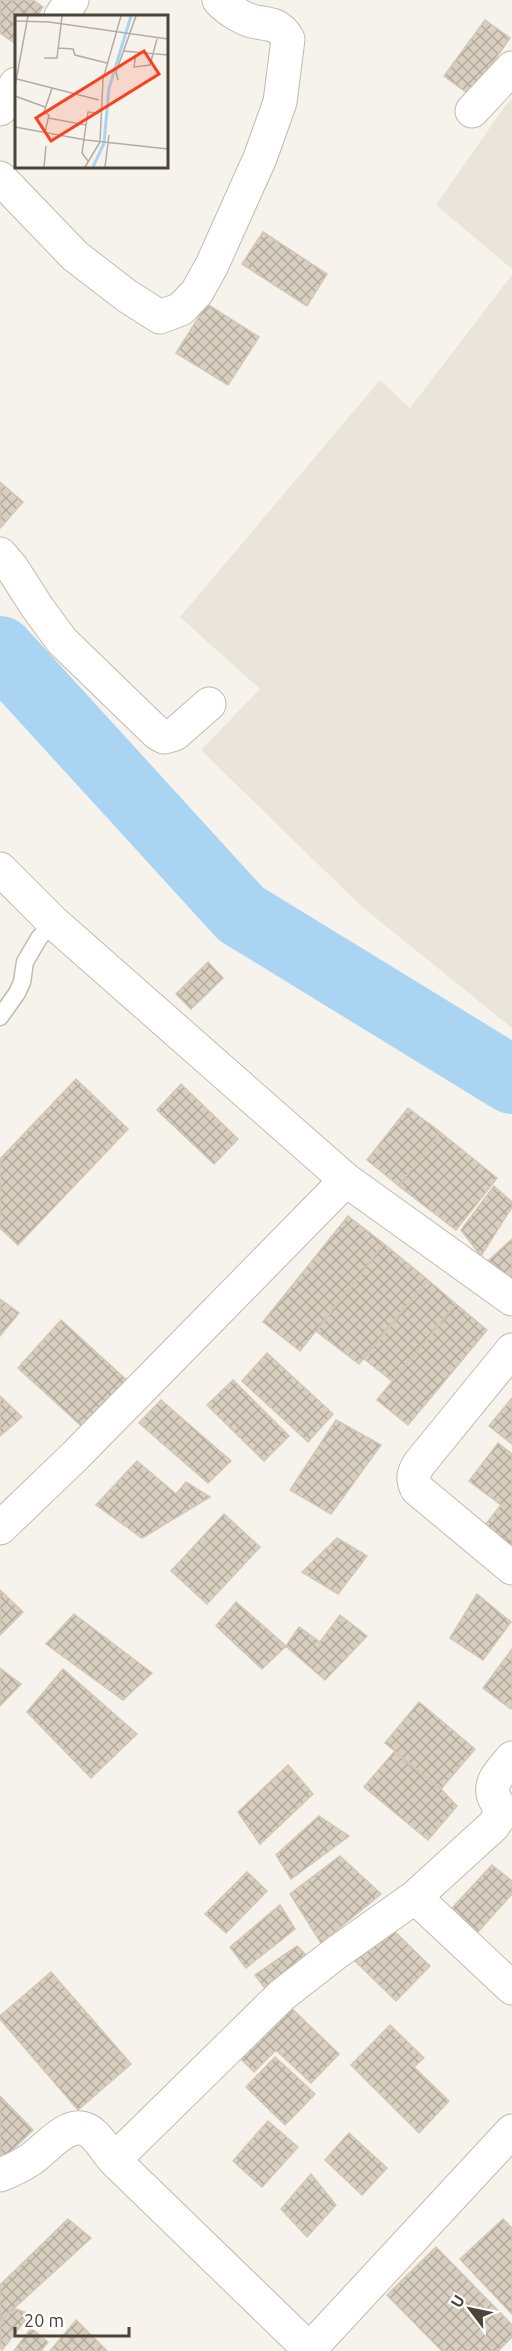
<svg xmlns="http://www.w3.org/2000/svg" width="512" height="2351" viewBox="0 0 512 2351" font-family="Ubuntu,sans-serif">
	<style>
		.residential { fill: #eae5da }
		.lines { fill: none; stroke-linecap: round; stroke-linejoin: round }
		.river { stroke: #a9d4f2; stroke-width: 68 }
		.building { fill: url(#building-cross-hatch); stroke: #d3c7b4; stroke-width: 1.5 }
		.lane-casing { stroke: #c2bbae; stroke-width: 19 }
		.street-casing { stroke: #c2bbae; stroke-width: 35 }
		.lane { stroke: #fff; stroke-width: 16 }
		.street { stroke: #fff; stroke-width: 33 }
		.inset-river { fill: none; stroke: #a9d4f2; stroke-width: 3 }
		.inset-road { fill: none; stroke: #b2ada4; stroke-width: 1.5 }
		.view { fill: #fc3f1d; fill-opacity: 0.15; stroke: #fc3f1d; stroke-width: 3 }
		.inset-edge { fill: none; stroke: #4b4439; stroke-width: 3 }
	</style>
	<defs>
		<pattern id="building-cross-hatch" width="8" height="8" patternUnits="userSpaceOnUse" patternTransform="scale(1.5)"><rect width="8" height="8" fill="#d8cfc1"/><path d="M0 0l8 8M0 8l8-8" fill="none" stroke="#b1aa9e"/></pattern>
	</defs>
	<rect width="100%" height="100%" fill="#f6f3ec"/>
	<path class="residential" d="M512,99V269L436,205L505,106Z
		M512,275V1028L361,906L201,750L260,689L180,617L380,380L410,408Z"/>
	<g class="lines">
		<path class="river" d="M0,650L241,914L512,1080"/>
	</g>
	<path class="building" d="M0,0H33L43,7L37,16H16V44L0,33Z
		M485,20L510,38L470,95L444,76Z
		M263,232L327,274L307,306L242,264Z
		M207,304L259,337L228,385L176,353Z
		M0,482L23,502L0,528Z
		M208,962L223,978L191,1009L176,994Z
		M76,1079L128,1129L18,1245L0,1228V1159Z
		M181,1084L238,1139L214,1164L157,1110Z
		M408,1108L440,1132L399,1186L367,1160Z
		M440,1132L497,1178L456,1230L399,1186Z
		M494,1186L512,1202V1207L481,1256L461,1230Z
		M348,1216L384,1244L300,1351L263,1322Z
		M512,1239V1279L488,1261Z
		M384,1244L428,1280L359,1364L316,1331Z
		M428,1280L456,1304L392,1381L363,1358Z
		M0,1299L19,1313L0,1336Z
		M456,1304L487,1330L408,1425L377,1400Z
		M61,1320L131,1384L88,1432L18,1368Z
		M267,1353L333,1414L308,1442L242,1381Z
		M233,1380L289,1436L264,1461L207,1405Z
		M0,1396L22,1417L0,1436Z
		M512,1398V1444L489,1426Z
		M161,1400L231,1461L208,1483L139,1423Z
		M336,1420L381,1445L331,1514L290,1490Z
		M498,1443L512,1454V1556L479,1533L501,1505L469,1481Z
		M137,1461L176,1494L186,1482L210,1497L142,1538L96,1505Z
		M224,1514L260,1547L207,1604L171,1571Z
		M337,1538L367,1556L338,1594L302,1572Z
		M0,1590L23,1612L0,1635Z
		M477,1594L511,1622L483,1660L450,1638Z
		M236,1602L286,1646L262,1669L216,1626Z
		M74,1614L152,1673L123,1700L46,1644Z
		M340,1615L367,1636L325,1680L286,1646L299,1627L320,1642Z
		M512,1649V1708L511,1709L483,1688Z
		M0,1668L21,1684L0,1706Z
		M63,1669L137,1734L91,1778L27,1712Z
		M419,1702L475,1749L441,1789L385,1743Z
		M394,1752L441,1789L457,1806L428,1840L364,1787Z
		M288,1765L313,1794L260,1844L238,1812Z
		M319,1816L349,1836L291,1879L276,1855Z
		M340,1856L381,1894L321,1943L290,1894Z
		M492,1865L512,1881V1894L478,1932L452,1908Z
		M247,1872L267,1891L226,1933L205,1914Z
		M280,1905L295,1929L246,1968L230,1947Z
		M389,1926L430,1966L396,2001L355,1961Z
		M297,1946L309,1958L267,1991L255,1975Z
		M51,1972L131,2064L78,2110L0,2019V2016Z
		M284,2001L339,2054L311,2083L276,2050L254,2072L235,2053Z
		M390,2025L424,2058L414,2067L449,2101L419,2133L351,2065Z
		M275,2057L315,2094L285,2125L246,2087Z
		M0,2096L33,2130L2,2160L0,2158Z
		M268,2121L298,2147L262,2187L233,2161Z
		M349,2133L387,2168L362,2195L325,2160Z
		M311,2174L336,2205L307,2237L281,2209Z
		M68,2219L91,2238L0,2321V2285Z
		M503,2219L512,2228V2314L460,2259Z
		M436,2247L512,2325V2337L498,2351H442L387,2295Z
		M13,2308L30,2314L2,2350L0,2348V2323Z
		M76,2320L107,2351H50Z
		M31,2328L48,2342L41,2351H14Z"/>
	<g class="lines">
		<g class="lane-casing">
			<path id="lane" d="M0,1017L17,993L22,982L25,962L39,938L53,922"/>
		</g>
		<g class="street-casing">
			<path id="street" d="M61,16L72,0
				M0,109L16,84
				M472,111L512,68
				M0,178L75,256L127,296L160,317L181,309L197,292L212,265L260,158L280,102L288,39C280,25 272,24 256,22C244,20 227,9 219,0
				M0,554L12,568L37,607L62,641L157,733L164,737L175,734L209,704
				M0,869L53,922L346,1180L512,1299
				M512,1350L419,1464C413,1474 412,1479 417,1489L512,1568
				M0,1528L75,1456L346,1180
				M415,1897L512,1988
				M114,2160L282,1995L336,1953L415,1897L493,1826L500,1816C500,1807 498,1805 494,1797C488,1782 503,1769 512,1758
				M0,2175C10,2171 21,2166 30,2160C47,2149 71,2114 93,2134C101,2141 107,2152 114,2160L309,2349
				M308,2351L512,2131"/>
		</g>
		<use href="#lane" class="lane"/>
		<use href="#street" class="street"/>
	</g>
	<g transform="translate(15 15)">
		<rect width="153" height="153" fill="#f6f3ec"/>
		<path class="inset-river" d="M78,152L89,128L94,73L116,1"/>
		<path class="inset-road" d="M0,6L34,7L153,24M43,33L58,34L60,40L92,48M108,36L153,40M121,39L119,52L135,50L142,24M29,43H42L47,1M2,64L84,85M103,65L101,57L121,1M0,71L13,1M0,81L30,92M33,103L71,110M0,112L71,125L153,134M30,117L34,100L29,97L37,73M73,146L67,138L73,97L84,98M29,152L31,131M70,152L85,127L88,64L106,1M90,152L94,120"/>
		<path class="view" d="M129,36L144,59L36,126L21,103Z"/>
		<rect width="153" height="153" class="inset-edge"/>
	</g>
	<g transform="translate(470 2309) rotate(302)" stroke="#ffffff" stroke-width="4.5" paint-order="stroke">
	<path d="M0-4.5L10 22L0 15L-10 22Z" fill="#4b4439"/>
	<text y="-9" font-size="16" font-weight="bold" text-anchor="middle" fill="#4b4439">U</text>
	</g>
	<path d="M15 2327v9h114v-9" fill="none" stroke="#4b4439" stroke-width="3"/>
	<text x="24" y="2327" font-size="18" fill="#4b4439" stroke="#ffffff" stroke-width="4.5" paint-order="stroke">20 m</text>
</svg>
